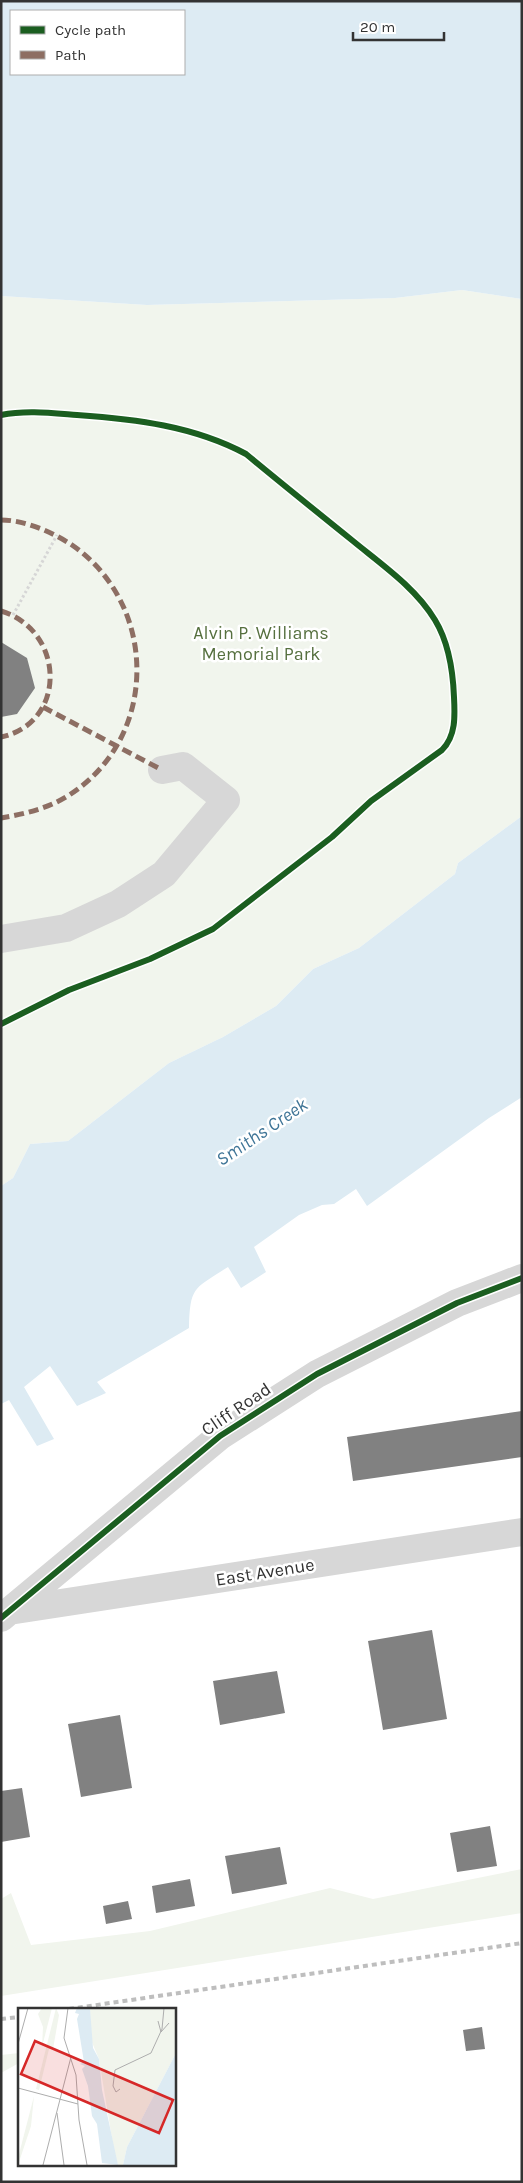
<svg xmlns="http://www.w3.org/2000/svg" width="523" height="2183" viewBox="0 0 523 2183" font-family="Karla,sans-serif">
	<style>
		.green { fill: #f1f5ed }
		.water { fill: #ddebf3; fill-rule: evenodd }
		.building { fill: #818181 }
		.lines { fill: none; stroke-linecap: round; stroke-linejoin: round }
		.path { stroke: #d6d6d6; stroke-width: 3; stroke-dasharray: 2.5 2.5; stroke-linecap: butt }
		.minor { stroke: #d7d7d7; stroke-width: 28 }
		.rail { stroke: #bebebe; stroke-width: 4; stroke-dasharray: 5 4; stroke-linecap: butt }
		.quiet { stroke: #8d6e63; stroke-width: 5; stroke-dasharray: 10 5; stroke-linecap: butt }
		.cycleway-casing { stroke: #fff; stroke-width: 9 }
		.cycleway { stroke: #1b5e20; stroke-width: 6 }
		.labels { text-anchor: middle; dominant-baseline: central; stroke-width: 5; stroke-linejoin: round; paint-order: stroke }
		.park-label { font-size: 18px; fill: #56703f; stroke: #fff }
		.street-label { font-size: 18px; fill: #333; stroke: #fff }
		.water-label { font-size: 19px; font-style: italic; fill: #3f7597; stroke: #fff }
		.inset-road { fill: none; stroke: #adadad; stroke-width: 1 }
		.view { fill: #d62828; fill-opacity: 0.15; stroke: #d62828; stroke-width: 2.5 }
		.inset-edge { fill: none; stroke: #333; stroke-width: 2.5 }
	</style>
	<rect width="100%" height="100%" fill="#fff"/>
	<path class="green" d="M462,290L522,299V816L458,863L455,874L359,948L313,969L276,1006L223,1037L169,1063L68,1141L30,1144L13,1178L1,1186V296L147,305L395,298Z
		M522,1869V1913L1,1996V1899L11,1893L31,1945L150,1931L330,1888L373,1899Z
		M19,2053V2063L1,2073V2055Z"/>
	<path class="water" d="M1,1H522V299L462,290L395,298L147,305L1,296ZM11,11H184V74H11Z
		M522,816V1097L489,1118L367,1206L356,1189L334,1204L322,1205L299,1215L254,1247L266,1272L241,1288L228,1267C194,1289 190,1286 189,1328L97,1382L106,1393L77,1406L50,1366L24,1387L54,1439L37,1446L9,1400L1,1404V1186L13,1178L30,1144L68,1141L169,1063L223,1037L276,1006L313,969L359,948L455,874L458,863Z"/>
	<path class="building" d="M1,642L27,658L35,688L17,714L1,717Z
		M522,1411V1457L353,1481L347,1437Z
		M432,1630L447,1719L383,1730L368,1641Z
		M277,1671L285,1713L220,1725L213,1681Z
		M120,1715L132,1788L81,1797L68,1724Z
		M22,1788L30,1837L1,1842V1791Z
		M490,1826L497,1866L457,1872L450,1833Z
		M280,1847L287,1884L232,1894L225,1856Z
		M190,1879L195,1906L156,1913L152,1886Z
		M128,1901L132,1919L106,1924L103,1906Z
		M482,2027L485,2049L466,2051L463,2030Z"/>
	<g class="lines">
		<path class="path" d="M13,615L57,535"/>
		<path class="minor" d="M1,939L66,928L118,904L164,874L226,800L183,766L162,770
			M9,1611L522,1532
			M1,1618L220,1436L317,1374L457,1303L522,1278"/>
		<path class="rail" d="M69,2009L522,1943
			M1,2019L19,2017"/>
		<path class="quiet" d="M1,520C25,520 52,532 72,545C160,606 159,741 66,797C46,809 24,814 1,818
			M1,611C65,630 68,723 1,737
			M43,707L162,770"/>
		<g class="cycleway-casing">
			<path id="cycleway" d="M1,415C26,410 51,413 77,415C135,419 194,426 246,454C281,483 317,512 353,541C381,564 416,588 435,620C449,643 453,671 454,697C455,716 456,736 442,750L371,801L332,837L213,929L150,959L69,990L1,1024
				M1,1618L220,1436L317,1374L457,1303L522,1278"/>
		</g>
		<use href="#cycleway" class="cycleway"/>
	</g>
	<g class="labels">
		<g class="park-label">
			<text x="261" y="633">Alvin P. Williams<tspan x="261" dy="21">Memorial Park</tspan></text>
		</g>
		<g class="street-label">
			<text transform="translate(236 1409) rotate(-34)">Cliff Road</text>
			<text transform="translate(265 1572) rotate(-9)">East Avenue</text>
		</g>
		<g class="water-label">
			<text transform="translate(262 1132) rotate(-34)">Smiths Creek</text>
		</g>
	</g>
	<g transform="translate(18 2008)">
		<rect width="158" height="158" fill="#fff"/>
		<path d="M24,0H34L24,39L25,19L20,6ZM38,0L41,7L35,41H31L21,82L18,81ZM72,0H157V47L109,139L105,157H100L97,149L81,51L73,32ZM16,88L13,118L0,157V150Z" fill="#f1f5ed"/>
		<path d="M59,0H72L75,40L81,51L84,82L100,157L84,155L79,116L74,108L70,78L64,61L67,58L62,56L66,54L59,11L61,6L57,5ZM157,47V157H105L109,139Z" fill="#ddebf3"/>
		<path class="inset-road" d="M50,0L46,30L58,67L61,112L69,157M140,13L143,24L151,15M0,36L10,0M0,80L60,96M102,81L98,84L95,78L97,62L133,45L144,21L146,0M39,105L46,157M25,157L53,49"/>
		<path class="view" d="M17,33L155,92L141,125L3,66Z"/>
		<rect width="158" height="158" class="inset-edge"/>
	</g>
	<rect width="523" height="2183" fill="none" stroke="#333333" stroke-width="5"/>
	<rect x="10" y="10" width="175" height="65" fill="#ffffff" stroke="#adadad"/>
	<rect x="20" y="26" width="25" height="8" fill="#1b5e20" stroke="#adadad"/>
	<text x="55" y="35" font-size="15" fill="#333333">Cycle path</text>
	<rect x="20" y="51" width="25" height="8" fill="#8d6e63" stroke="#adadad"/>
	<text x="55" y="60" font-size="15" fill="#333333">Path</text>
	<path d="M353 32v8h91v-8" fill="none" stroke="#333333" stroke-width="2.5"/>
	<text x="360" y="32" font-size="15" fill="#333333" stroke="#ffffff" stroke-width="4" paint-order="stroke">20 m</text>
</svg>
